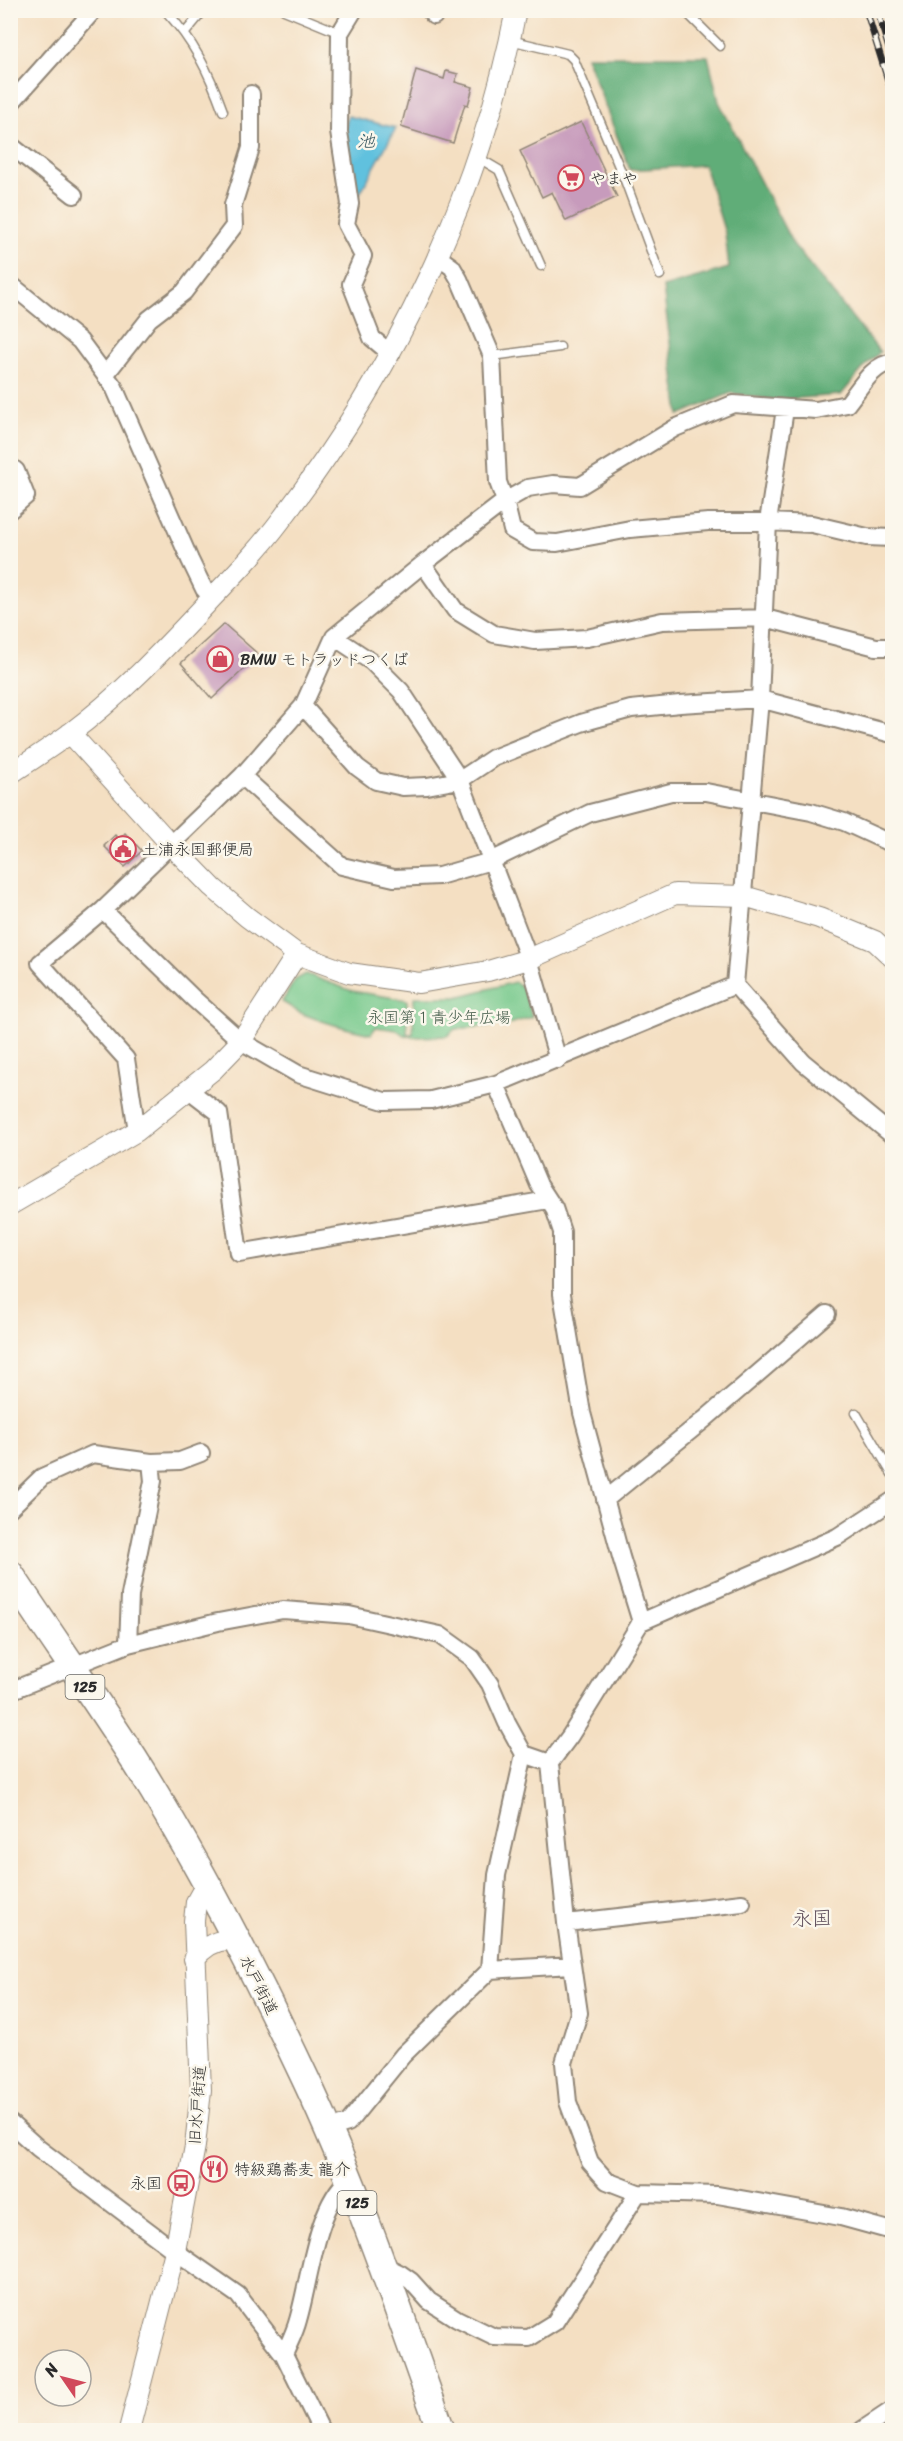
<svg xmlns="http://www.w3.org/2000/svg" width="903" height="2441" viewBox="0 0 903 2441" font-family="Sriracha,'Klee One',sans-serif">
	<style>
		.green { fill: #77c98c; stroke: #517a5c; stroke-width: 1.5 }
		.forest { fill: #61ad78; stroke: #466c52; stroke-width: 1.5 }
		.water { fill: #60c1de; stroke: #467684; stroke-width: 1.5 }
		.building { fill: #c79bbc }
		.lines { fill: none; stroke-linecap: round; stroke-linejoin: round }
		.service-casing { stroke: #908576; stroke-width: 11 }
		.minor-casing { stroke: #908576; stroke-width: 20 }
		.tertiary-casing { stroke: #908576; stroke-width: 22 }
		.trunk-casing { stroke: #908576; stroke-width: 30 }
		.service { stroke: #fff; stroke-width: 8 }
		.minor { stroke: #fff; stroke-width: 16 }
		.tertiary { stroke: #fff; stroke-width: 20 }
		.trunk { stroke: #fff; stroke-width: 27 }
		.rail-casing { stroke: #2b2b2b; stroke-width: 7 }
		.rail { stroke: #fbf7ec; stroke-width: 4.5; stroke-dasharray: 14; stroke-linecap: butt }
		.labels { text-anchor: middle; dominant-baseline: central; stroke-width: 5; stroke-linejoin: round; paint-order: stroke }
		.shield { fill: #fbf7ec; stroke: #696865; stroke-width: 1.5 }
		.shield-label { font-size: 15px; font-weight: bold; fill: #2b2b2b }
		.poi-label { font-size: 16px; fill: #2b2b2b; stroke: #fbf7ec; text-anchor: start }
		.park-label { font-size: 16px; fill: #425a48; stroke: #fbf7ec }
		.street-label { font-size: 16px; fill: #2b2b2b; stroke: #fbf7ec }
		.water-label { font-size: 18px; font-style: italic; fill: #3b5861; stroke: #fbf7ec }
		.quarter-label { font-size: 20px; fill: #62525e; stroke: #fbf7ec }
	</style>
	<rect width="100%" height="100%" fill="#fbf7ec"/>
	<filter id="ink" filterUnits="userSpaceOnUse"><feTurbulence type="fractalNoise" baseFrequency=".0167" numOctaves="2"/><feDisplacementMap in="SourceGraphic" scale="12" xChannelSelector="R" yChannelSelector="G"/><feConvolveMatrix kernelMatrix="1 2 1 2 8 2 1 2 1" color-interpolation-filters="sRGB"/></filter>
	<filter id="wash" filterUnits="userSpaceOnUse"><feTurbulence type="fractalNoise" baseFrequency=".008" numOctaves="4" result="noise"/><feDisplacementMap in="SourceGraphic" scale="24" xChannelSelector="R" yChannelSelector="G"/><feGaussianBlur stdDeviation="1.35" result="paint"/><feColorMatrix in="noise" values="0 0 0 0 0 0 0 0 0 0 0 0 0 0 0 0 0 1.4 0 .05"/><feComposite in="paint" operator="in"/></filter>
	<g filter="url(#wash)">
		<rect width="100%" height="100%" fill="#f4dfc2"/>
		<path class="green" d="M306,974L352,991L407,1000V1034H413L414,997H457L515,982L523,988L532,1017L509,1024L455,1029L447,1036L414,1037L404,1035L397,1030L376,1027L371,1034C347,1029 325,1023 303,1014C295,1011 289,1005 282,1002L295,980Z"/>
		<path class="forest" d="M586,56H708L719,102L793,244L880,352L866,365L841,395L773,400L731,393L679,415L663,287L729,268L725,233L704,165L630,170Z"/>
		<path class="water" d="M348,116L396,128L355,202L344,132Z"/>
		<g id="blocks">
			<path class="building" d="M416,70L444,79L446,71L458,74L455,82L473,87L468,105L465,104L453,143L401,127Z
				M581,122L617,197L566,221L552,192L542,197L520,151Z
				M224,624L259,655L212,699L181,663Z
				M125,833L142,851L125,867L104,846L115,835L119,839Z"/>
		</g>
	</g>
	<g filter="url(#ink)">
		<use href="#blocks" fill-opacity="0" stroke="#908576" stroke-width="1.5"/>
		<g class="lines">
			<g class="service-casing">
				<path id="service" d="M165,10C194,42 209,72 223,111
					M284,10L340,33
					M684,10L720,46
					M185,33L204,10
					M510,40L568,54L574,60L626,183L660,275
					M477,157L499,170L541,266
					M492,356L560,347
					M856,1413L892,1474"/>
			</g>
			<g class="minor-casing">
				<path id="minor" d="M354,10L340,33L339,132L350,204L346,224L363,256L351,284L372,338L391,354
					M430,10L434,16L438,10
					M10,104L94,10
					M10,145L74,195
					M10,284L80,341L114,387L190,560L204,589L212,598
					M892,363C873,363 858,391 847,404L816,410L733,404L675,428L580,486L553,484L528,488L505,501L512,530L533,542L557,543L630,529L708,522H768L812,524L867,537L892,538
					M105,375L149,319L184,292L234,226L233,205L251,148V94
					M785,409L768,522L760,699L735,985L803,1062L892,1135
					M10,466L16,471L26,496L10,510
					M423,564L455,610L494,634L535,641L587,638L662,621L765,618L876,647H892
					M334,637L372,662L401,691L460,780L529,959L558,1060
					M303,706L357,767L376,781L403,787L427,786L460,780L493,758L581,723L631,709L680,704L760,699L892,734
					M242,776L342,866L394,878L439,876L491,861L590,813L671,792H706L811,812L844,822L892,844
					M103,910L194,999L241,1041L298,1074L384,1101L431,1100L496,1084L735,985
					M496,1084L539,1185L554,1208L562,1232V1294L582,1413L621,1557L641,1622L570,1736L550,1763
					M189,1090L219,1113L239,1253L548,1200
					M137,1131L126,1059L40,963L103,910L242,776L303,706L334,637L423,564L505,501L498,482L492,356L459,279L452,267L438,257
					M605,1500L705,1419L827,1314
					M10,1508L42,1477L93,1454L151,1462L180,1461L201,1453
					M641,1622L837,1537L892,1501
					M128,1644L130,1595L153,1481L151,1462
					M10,1691L128,1644L218,1622L283,1610L349,1615L440,1635L472,1658L490,1684L507,1723L524,1754L497,1875L490,1970L403,2055L348,2123L327,2129
					M524,1754L550,1763L566,1923L579,2013L564,2063L568,2102L590,2162L607,2181L638,2193L718,2195L841,2217L892,2231
					M566,1923L742,1903
					M490,1970L572,1965
					M10,2123L38,2148L175,2251L238,2295L284,2355L321,2430
					M384,2272L393,2270L401,2274L411,2281L429,2301L457,2319L494,2337L529,2338L555,2322L638,2193
					M284,2355C289,2343 295,2332 298,2320C310,2280 316,2207 348,2180
					M862,2430L892,2410"/>
			</g>
			<g class="tertiary-casing">
				<path id="tertiary" d="M70,733L172,846L212,887L247,917L297,954L349,973L419,983L488,971L529,959L675,894L744,896L819,918L875,941L892,957
					M10,774C30,761 50,748 69,734C122,695 167,646 212,598C236,573 260,548 281,520C395,371 480,195 516,10
					M10,1205L137,1131L213,1070L241,1041L297,954
					M194,1959C205,1946 220,1937 236,1941
					M129,2430L175,2251L195,2146L201,2090L194,1921L196,1902L206,1884"/>
			</g>
			<g class="trunk-casing">
				<path id="trunk" d="M10,1574C51,1636 94,1697 134,1759C198,1861 254,1970 305,2078C359,2192 399,2312 441,2430"/>
			</g>
			<use href="#service" class="service"/>
			<use href="#minor" class="minor"/>
			<use href="#tertiary" class="tertiary"/>
			<use href="#trunk" class="trunk"/>
			<g class="rail-casing">
				<path id="rail" d="M866,10L892,93
					M877,10L892,58"/>
			</g>
			<use href="#rail" class="rail"/>
		</g>
	</g>
	<defs>
		<g id="supermarket-ring" transform="scale(1.35)"><circle r="9.5" fill="#fbf7ec" stroke="#d1495b" stroke-width="1.5"/><path d="M-6-5.5h2.5l.6 2H6L4.5 2H-2.5L-4.4-4H-6ZM-1.5 3.2a1.3 1.3 0 1 0 .1 0ZM3 3.2a1.3 1.3 0 1 0 .1 0Z" fill="#d1495b"/></g>
		<g id="shop-ring" transform="scale(1.35)"><circle r="9.5" fill="#fbf7ec" stroke="#d1495b" stroke-width="1.5"/><path d="M-5-2.5h2.3a2.7 3.5 0 0 1 5.4 0H5L5.5 6h-11ZM-1.5-2.5h3a1.5 2.3 0 0 0-3 0Z" fill="#d1495b"/></g>
		<g id="civic-ring" transform="scale(1.35)"><circle r="9.5" fill="#fbf7ec" stroke="#d1495b" stroke-width="1.5"/><path d="M-.6-6.5H3V-4.5H.6V-3L4-1V1h2V6H-6V1h2V-1L-.6-3ZM-1.2 2.5V6h2.4V2.5Z" fill="#d1495b"/></g>
		<g id="restaurant-ring" transform="scale(1.35)"><circle r="9.5" fill="#fbf7ec" stroke="#d1495b" stroke-width="1.5"/><path d="M-5-6h1v4h1v-4h1v4h1v-4h1v5L-1.5 .5V6h-2V.5L-5-1ZM5-6V6H3V1.5H1.5Q1.5-4 5-6Z" fill="#d1495b"/></g>
		<g id="bus-ring" transform="scale(1.35)"><circle r="9.5" fill="#fbf7ec" stroke="#d1495b" stroke-width="1.5"/><path d="M-5-6H5V4H4V6H2V4H-2V6H-4V4H-5ZM-3.5-4V0h7V-4ZM-3.5 1.2v1.5H-2V1.2ZM2 1.2v1.5H3.5V1.2Z" fill="#d1495b"/></g>
	</defs>
	<g fill-rule="evenodd">
		<use href="#supermarket-ring" x="571" y="178"/>
		<use href="#shop-ring" x="220" y="659"/>
		<use href="#civic-ring" x="123" y="849"/>
		<use href="#restaurant-ring" x="214" y="2169"/>
		<use href="#bus-ring" x="181" y="2183"/>
	</g>
	<g class="labels">
		<g class="shield">
			<rect x="65.5" y="1675" width="39" height="24" rx="4.5"/>
			<rect x="337.5" y="2191" width="39" height="24" rx="4.5"/>
		</g>
		<g class="shield-label">
			<text x="85" y="1687">125</text>
			<text x="357" y="2203">125</text>
		</g>
		<g class="poi-label">
			<text x="590" y="178">やまや</text>
			<text x="240" y="659">BMW モトラッドつくば</text>
			<text x="142" y="849">土浦永国郵便局</text>
			<text x="234" y="2169">特級鶏蕎麦 龍介</text>
			<text x="162" y="2183" text-anchor="end">永国</text>
		</g>
		<g class="park-label">
			<text x="439" y="1017">永国第１青少年広場</text>
		</g>
		<g class="street-label">
			<text transform="translate(259 1985) rotate(63)">水戸街道</text>
			<text transform="translate(197 2105) rotate(-86)">旧水戸街道</text>
		</g>
		<g class="water-label">
			<text x="366" y="141">池</text>
		</g>
		<g class="quarter-label">
			<text x="812" y="1918">永国</text>
		</g>
	</g>
	<rect width="903" height="2441" fill="none" stroke="#fbf7ec" stroke-width="36"/>
	<g transform="translate(63 2378) rotate(305)"><circle r="28" fill="#fbf7ec" stroke="#a8a59f" stroke-width="1.5"/>
	<path d="M0-4.5L10 22L0 15L-10 22Z" fill="#d1495b"/>
	<text y="-9" font-size="16" font-weight="bold" text-anchor="middle" fill="#2b2b2b">N</text>
	</g>
</svg>
